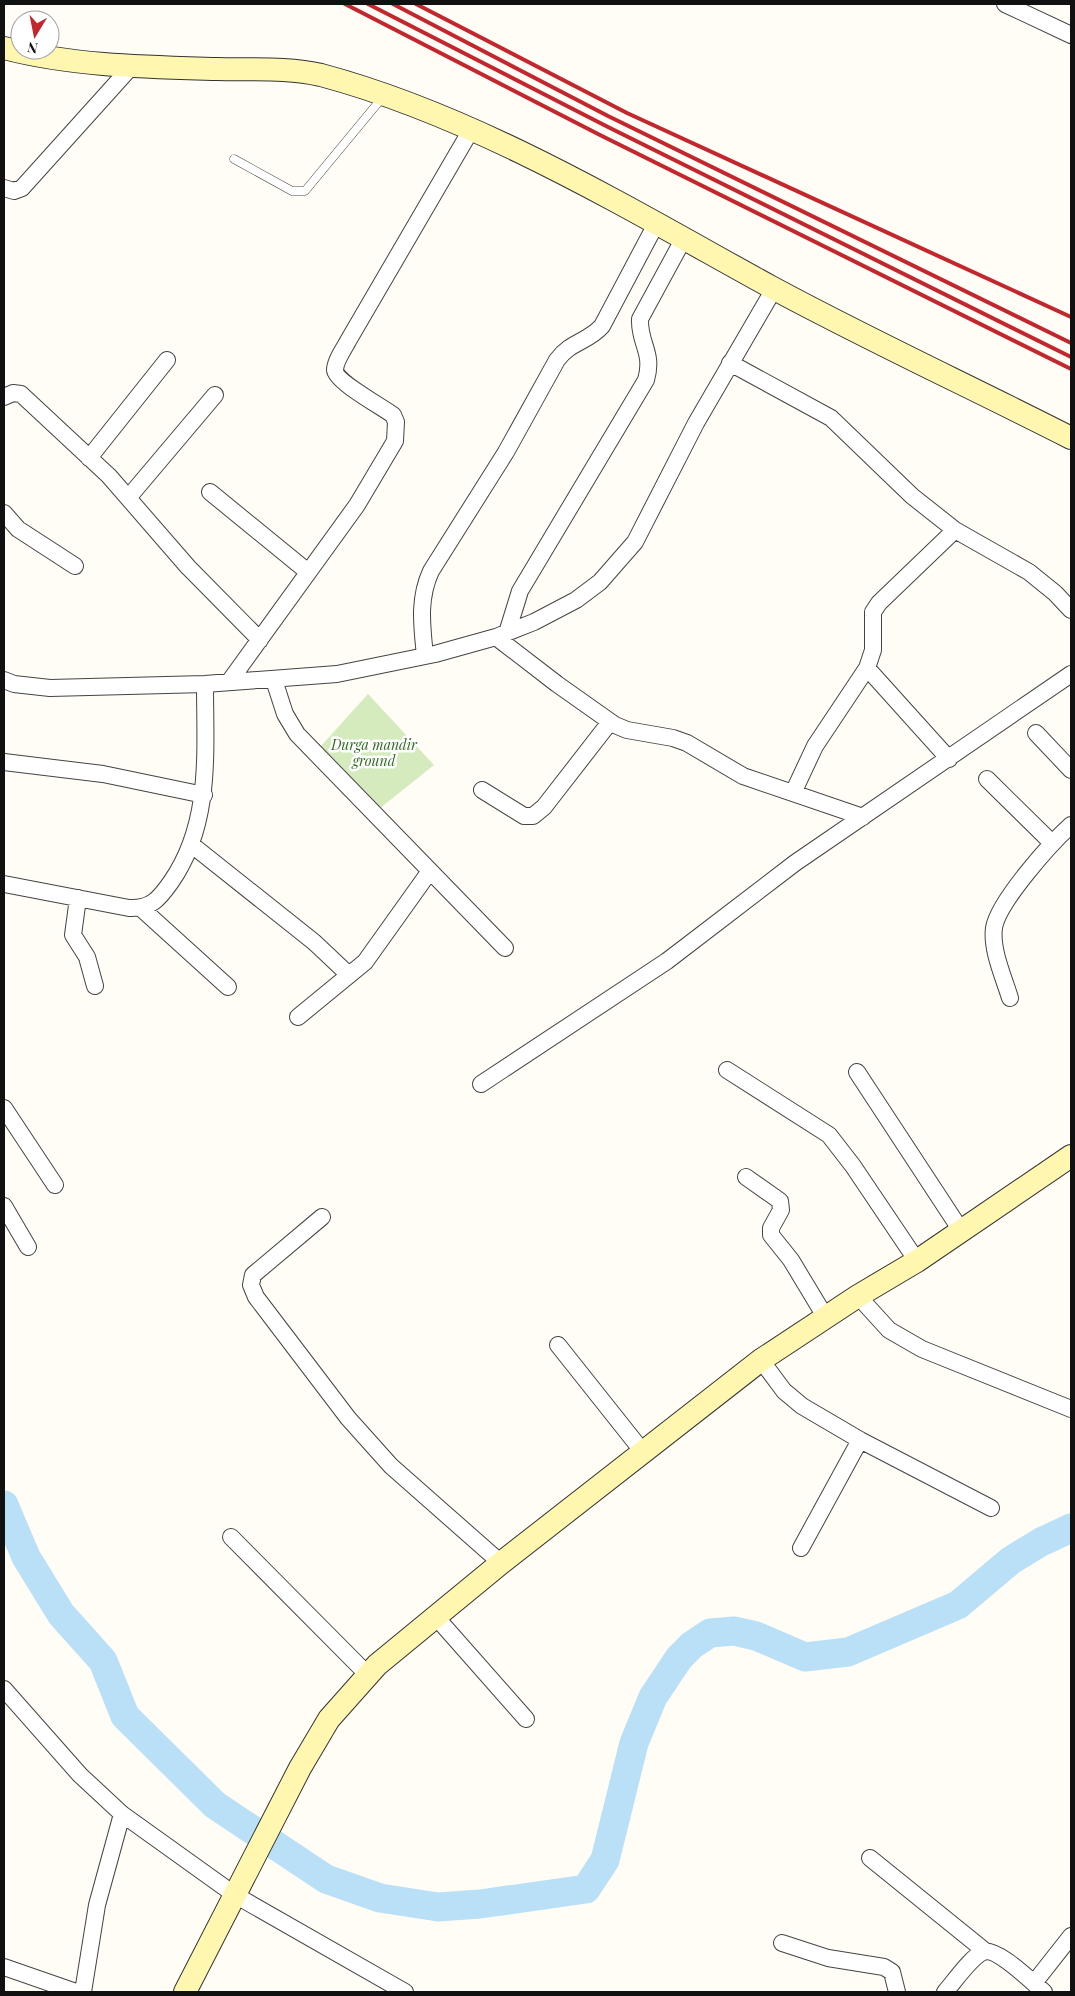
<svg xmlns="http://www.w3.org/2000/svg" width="1075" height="1996" viewBox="0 0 1075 1996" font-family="'Playfair Display',serif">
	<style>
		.park { fill: #d5ebbd }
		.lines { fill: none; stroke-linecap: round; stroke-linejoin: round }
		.river { stroke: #b9e0f7; stroke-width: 29 }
		.lane-casing { stroke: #444; stroke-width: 9 }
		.street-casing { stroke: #444; stroke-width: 18 }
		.secondary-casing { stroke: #333; stroke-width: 24 }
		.lane { stroke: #fff; stroke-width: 8 }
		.street { stroke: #fff; stroke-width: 16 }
		.secondary { stroke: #fff6b0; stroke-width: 22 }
		.rail { stroke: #c4262e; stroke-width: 4 }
		.labels { text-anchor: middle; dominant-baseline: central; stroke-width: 5; stroke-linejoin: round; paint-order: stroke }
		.park-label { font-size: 14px; font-style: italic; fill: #2f6b1f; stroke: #fff }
	</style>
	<rect width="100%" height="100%" fill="#fffdf5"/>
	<path class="park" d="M368,694L434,765L379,809L321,746Z"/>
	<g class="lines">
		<path class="river" d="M4,1505L26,1557L61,1614L103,1661L125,1716L215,1805L326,1879L380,1898L438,1907L480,1904L586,1889L605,1860L634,1743L653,1697L679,1658L692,1645L710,1633L734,1631L756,1636L805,1657L848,1652L958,1605L1010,1561L1041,1542L1071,1528"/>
		<g class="lane-casing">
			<path id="lane" d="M234,159L292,191H305L382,98"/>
		</g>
		<g class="street-casing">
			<path id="street" d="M1005,4L1071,35
				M4,188L14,191L22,188L131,67
				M730,363L831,418L912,496L955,530L1029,572L1055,593L1071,610
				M4,397L13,393L21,394L109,476L188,567L260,640
				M89,458L167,360
				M210,492L308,572
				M128,498L215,395
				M4,513L18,529L75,566
				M507,633L520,591L646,380C654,352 639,344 640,319L684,238
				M496,637L557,684L615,725L627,730L673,738L687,743L743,776L863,817
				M425,656C422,626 418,599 431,571L506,452L557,360C571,341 588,342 602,326L656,224
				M867,668L949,759
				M4,680L14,684L50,688L205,684L337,674L435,654L496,637L534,622L576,600L600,582L635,542L696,423L774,289
				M274,680L285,714L297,734L505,948
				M229,682L357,505L395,441L396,422L393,415C382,407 335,381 335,370C335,361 344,349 348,341L471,130
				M1036,733L1071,770
				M4,762L103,774L204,795
				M987,779L1052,843
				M482,790L524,816H533L544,807L610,722
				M793,793L815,746L867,668L873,650V612L879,603L955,530
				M192,845L314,942L349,975
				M4,884L129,908C151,909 159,899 171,882C212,823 205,752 205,684
				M78,898L73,935L87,957L95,986
				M142,909L228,987
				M1010,998C1004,978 991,950 994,928C998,902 1051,843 1071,825
				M298,1017L365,962L430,871
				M727,1070L829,1135L853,1166L917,1261
				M857,1072L962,1232
				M481,1084L667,961L795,863L1071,674
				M4,1108L55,1185
				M746,1177L780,1201L781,1210L771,1228V1235L791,1260L826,1318
				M4,1206L28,1247
				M322,1217L253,1275L251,1285L256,1297L348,1418L391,1466L501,1563
				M858,1296L889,1330L922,1349L1071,1409
				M558,1345L643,1452
				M761,1360L784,1391L802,1406L860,1440L991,1508
				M231,1537L368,1675
				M801,1548L860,1440
				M436,1617L526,1719
				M4,1689L80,1775L122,1814L235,1895L405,1992
				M870,1858L985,1951
				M782,1943L828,1958L884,1967L892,1972L897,1992
				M4,1967L76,1992
				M1034,1983L1071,1936
				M83,1992L97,1905L122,1814
				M945,1992C954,1982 971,1957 983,1952C997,1947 1033,1983 1044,1992"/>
		</g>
		<g class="secondary-casing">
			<path id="secondary" d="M4,48C73,66 145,67 217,69C250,70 288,67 321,75C478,117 629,209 771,287C869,340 971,387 1071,438
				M185,1992L300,1768L329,1719L377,1665L501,1563L761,1360L858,1296L917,1261L1071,1156"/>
		</g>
		<use href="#lane" class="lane"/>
		<use href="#street" class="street"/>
		<use href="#secondary" class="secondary"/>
		<path class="rail" d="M345,4L600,135L1071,369
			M368,4L608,127L1071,357
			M393,4L608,116L1071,343
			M416,4L627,113L1071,317"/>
	</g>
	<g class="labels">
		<g class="park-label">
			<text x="374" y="744">Durga mandir<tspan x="374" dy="16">ground</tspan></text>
		</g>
	</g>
	<rect width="1075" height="1996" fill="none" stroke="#111111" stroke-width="10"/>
	<g transform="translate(35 35) rotate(190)"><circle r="24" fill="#ffffff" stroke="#a0a0a0"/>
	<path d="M0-4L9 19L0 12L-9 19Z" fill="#c4262e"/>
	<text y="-8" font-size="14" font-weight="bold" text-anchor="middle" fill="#111111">N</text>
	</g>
</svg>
